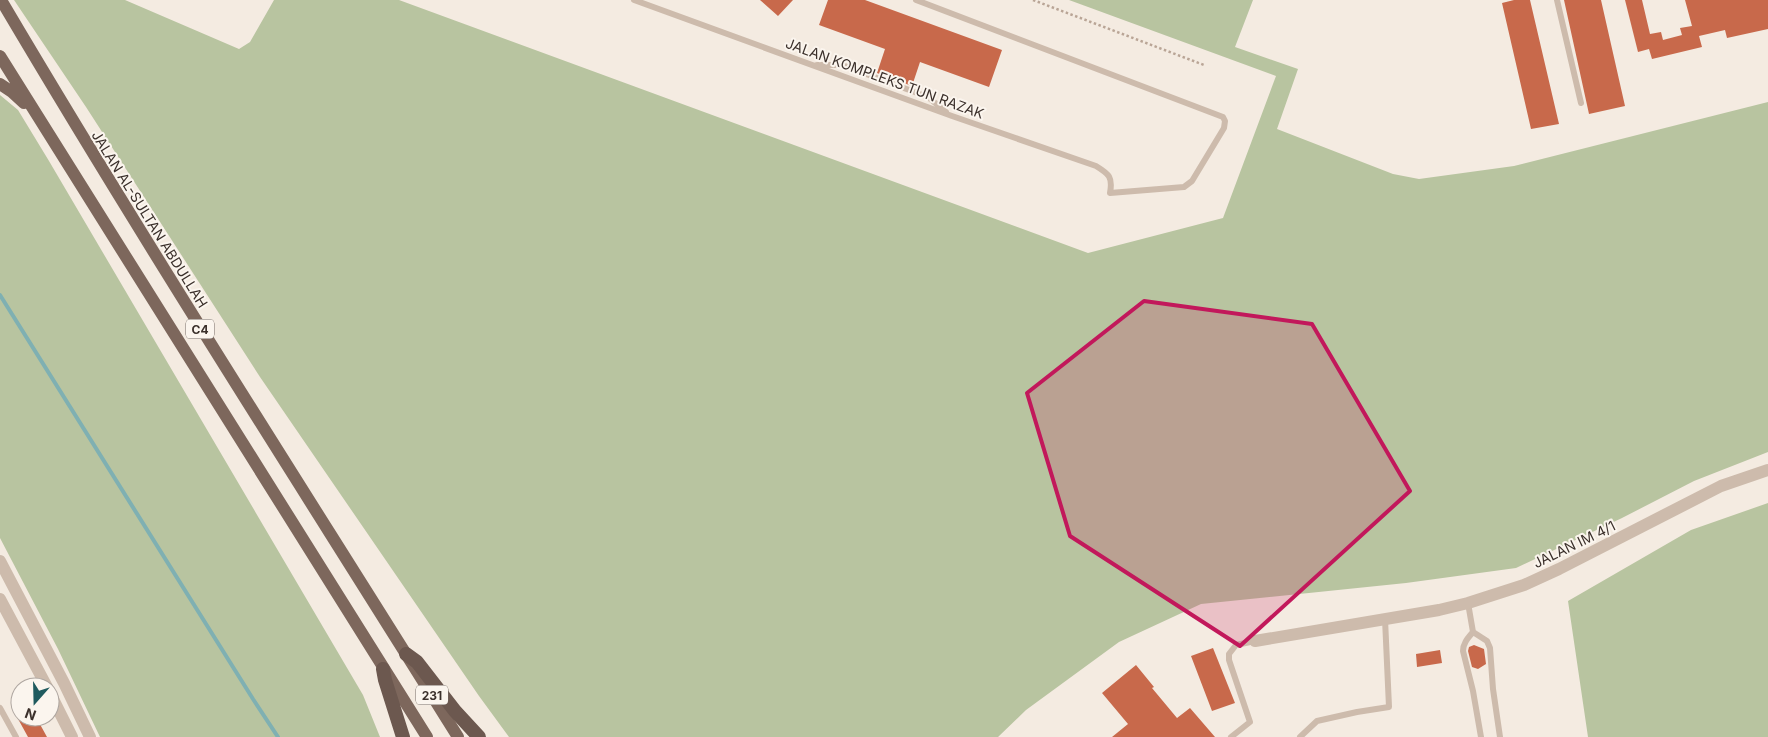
<svg xmlns="http://www.w3.org/2000/svg" width="1768" height="737" viewBox="0 0 1768 737" font-family="Inter,sans-serif">
	<style>
		.green { fill: #b8c4a0 }
		.lines { fill: none; stroke-linecap: round; stroke-linejoin: round }
		.stream { stroke: #7fb0b2; stroke-width: 4 }
		.building { fill: #c8694b }
		.path { stroke: #b9a596; stroke-width: 2.5; stroke-dasharray: 2.5 2.5; stroke-linecap: butt }
		.service { stroke: #cdbbac; stroke-width: 6 }
		.minor { stroke: #cdbbac; stroke-width: 12 }
		.tertiary { stroke: #cdbbac; stroke-width: 12 }
		.primary { stroke: #7d675c; stroke-width: 12 }
		.trunk { stroke: #6c584f; stroke-width: 14 }
		.marked { fill: #c2185b; fill-opacity: 0.2; stroke: #c2185b; stroke-width: 4; stroke-linejoin: round }
		.labels { text-anchor: middle; dominant-baseline: central; stroke-width: 4; stroke-linejoin: round; paint-order: stroke }
		.shield { fill: #fbf5ee; stroke: #756b66; stroke-width: 1 }
		.shield-label { font-size: 12px; font-weight: bold; fill: #3b302b }
		.street-label { font-size: 14px; fill: #3b302b; stroke: #fbf5ee }
	</style>
	<rect width="100%" height="100%" fill="#f4ebe1"/>
	<path class="green" d="M14,0H125L239,49L250,42L274,0H399L1088,253L1223,218L1276,76L1069,0H1253L1235,47L1298,69L1277,129L1393,174L1419,179L1514,166L1768,102V452L1694,481L1622,518L1516,568L1406,583L1201,604L1119,642L1026,710L998,737H509L479,696L260,377L86,107Z
		M0,95L18,110L49,161L363,695L380,737H100L58,649L0,538Z
		M1768,503V737H1588L1568,601L1691,530Z"/>
	<g class="lines">
		<path class="stream" d="M0,295L253,699L278,737"/>
	</g>
	<path class="building" d="M760,0H793L778,16Z
		M828,0H865L1002,50L989,87L920,62L912,86L877,73L885,49L819,25Z
		M1514,0H1530L1559,124L1531,129L1502,3Z
		M1564,0H1601L1625,106L1589,114Z
		M1625,0H1642L1650,34L1661,32L1663,40L1682,35L1680,28L1692,26L1685,0H1768V29L1727,38L1725,30L1699,36L1702,47L1652,59L1649,49L1638,52Z
		M1474,645L1484,649L1486,664L1478,669L1472,667L1468,651L1469,647Z
		M1213,648L1235,703L1212,711L1191,656Z
		M1440,650L1442,663L1417,667L1416,654Z
		M1136,665L1154,687L1152,688L1177,718L1190,708L1215,737H1112L1128,724L1102,693Z
		M17,717H36L47,737H28Z"/>
	<g class="lines">
		<path class="path" d="M1033,0L1204,65"/>
		<path class="service" d="M634,0L952,116L1096,166C1109,174 1113,177 1110,193L1184,187L1192,181L1224,128L1225,121L1223,117L916,0
			M1557,0L1581,103
			M817,65H842L928,97L946,112
			M1468,603L1473,632L1487,641L1490,648L1493,689L1500,737
			M1473,632C1468,638 1463,643 1463,651L1473,691L1481,737
			M0,708L16,737
			M1231,737L1250,722L1229,660V654L1236,645L1255,641
			M1300,737L1317,721L1357,712L1389,707L1385,619"/>
		<path class="minor" d="M0,561L64,683L90,737
			M0,599L47,687
			M50,693L72,737"/>
		<path class="tertiary" d="M1255,641L1439,610L1468,603L1524,585L1559,569L1721,486L1768,470"/>
		<path class="primary" d="M1,0C148,249 305,492 458,737
			M0,56L427,737
			M0,84L12,92L24,103"/>
		<path class="trunk" d="M406,654L417,662L455,711L479,737
			M383,669L385,680L403,737"/>
	</g>
	<path class="marked" d="M1144,301L1312,324L1410,491L1240,646L1070,536L1027,393Z"/>
	<g class="labels">
		<g class="shield">
			<rect x="186" y="319.5" width="28" height="19" rx="4"/>
			<rect x="416" y="685.5" width="32" height="19" rx="4"/>
		</g>
		<g class="shield-label">
			<text x="200" y="329">C4</text>
			<text x="432" y="695">231</text>
		</g>
		<g class="street-label">
			<text transform="translate(885 78) rotate(20)">JALAN KOMPLEKS TUN RAZAK</text>
			<text transform="translate(150 219) rotate(58)">JALAN AL-SULTAN ABDULLAH</text>
			<text transform="translate(1574 544) rotate(-26)">JALAN IM 4/1</text>
		</g>
	</g>
	<g transform="translate(35 702) rotate(200)"><circle r="24" fill="#fbf5ee" stroke="#aea6a0"/>
	<path d="M0-4L9 19L0 12L-9 19Z" fill="#1f5a5e"/>
	<text y="-8" font-size="14" font-weight="bold" text-anchor="middle" fill="#3b302b">N</text>
	</g>
</svg>
